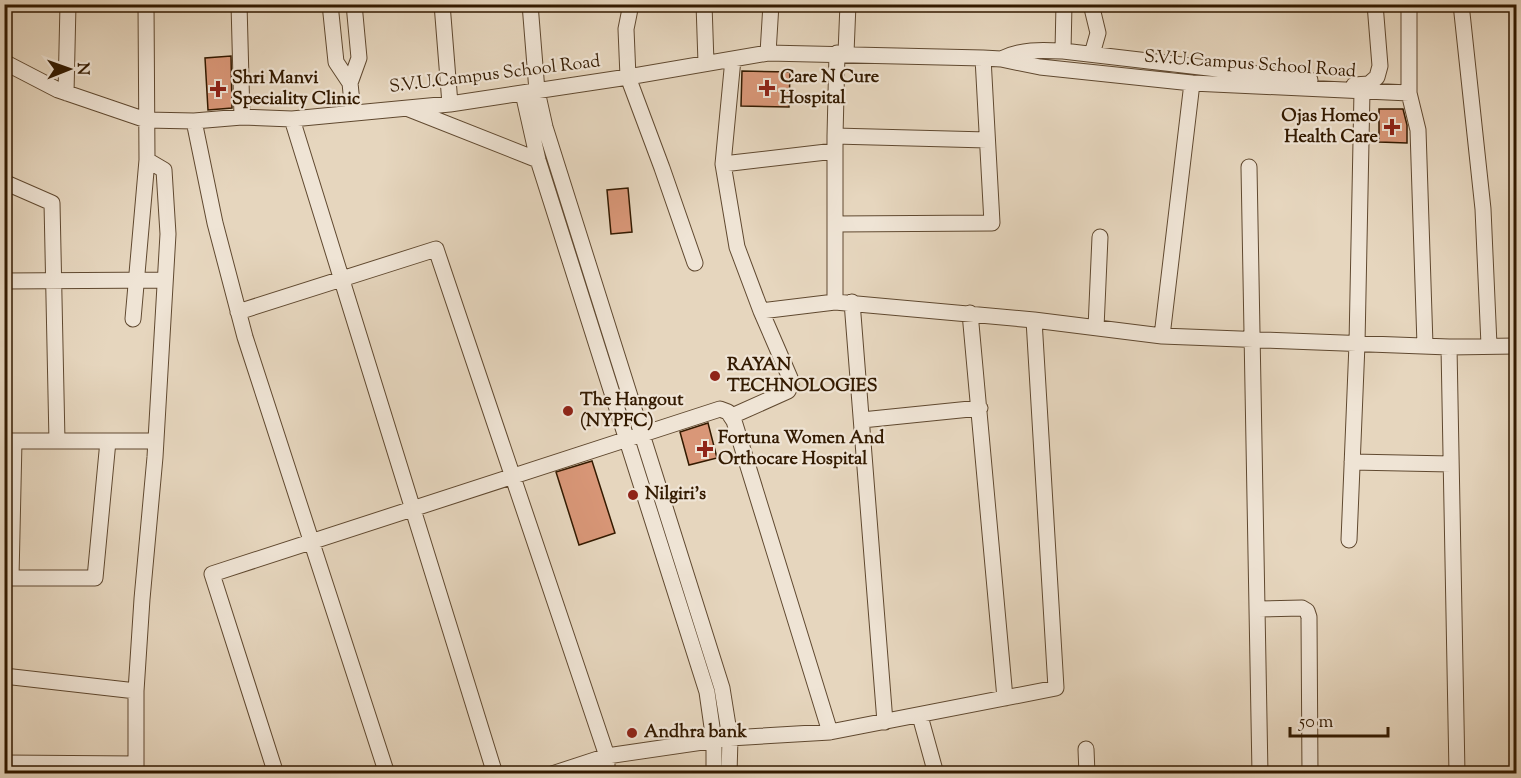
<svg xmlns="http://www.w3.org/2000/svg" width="1521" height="778" viewBox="0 0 1521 778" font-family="'Sorts Mill Goudy',serif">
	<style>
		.building { fill: #d99778; stroke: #331a00; stroke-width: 1.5 }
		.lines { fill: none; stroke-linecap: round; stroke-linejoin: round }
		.minor-casing { stroke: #604930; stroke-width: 17 }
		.minor { stroke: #efe4d5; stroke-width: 15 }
		.poi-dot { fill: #8f2418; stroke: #efe4d5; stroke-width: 2 }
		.labels { text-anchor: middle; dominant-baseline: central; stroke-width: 4.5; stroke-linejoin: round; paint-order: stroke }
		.street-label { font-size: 18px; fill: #331a00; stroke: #efe4d5 }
		.poi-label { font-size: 18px; font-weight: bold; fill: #331a00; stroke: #efe4d5; text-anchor: start }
	</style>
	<rect width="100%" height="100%" fill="#e6d6be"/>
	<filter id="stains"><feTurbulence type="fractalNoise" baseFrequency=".00333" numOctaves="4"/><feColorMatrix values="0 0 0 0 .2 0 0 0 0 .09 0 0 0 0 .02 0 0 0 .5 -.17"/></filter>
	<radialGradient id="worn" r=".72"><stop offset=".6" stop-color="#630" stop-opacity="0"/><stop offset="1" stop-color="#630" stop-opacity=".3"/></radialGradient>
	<path class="building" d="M231,56L232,108L208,110L205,58Z
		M742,71L790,72L789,107L741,106Z
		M1379,109H1403L1407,125V143L1379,142Z
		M628,188L632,232L611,234L607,190Z
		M708,423L717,458L689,465L680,432Z
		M592,461L615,533L579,545L556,472Z"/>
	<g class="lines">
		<g class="minor-casing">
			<path id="minor" d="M239,4L242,117
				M330,4L336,62L350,83L359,58L354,4
				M442,4L450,104
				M530,4L537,91L545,127L722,688L730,738L729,774
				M631,4L626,29L628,77L662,168L695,263
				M704,4L706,63
				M1091,4L1098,33L1092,54
				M1461,4L1483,209L1489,345
				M1063,51L1064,4
				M768,53L771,4
				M837,53L835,136V302L1034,320L1162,336L1449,347L1516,346
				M846,53L848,4
				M733,59L723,164L737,247L761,311L835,302
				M1001,59C1021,49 1041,50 1063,51L1310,80
				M4,62L58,90L146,120L194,121L242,117L292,119L450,104L628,77L768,53L983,58L1001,59L1040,67L1192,83L1409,93V4
				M350,83L353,113
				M1354,85L1369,84L1377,77L1380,66L1375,4
				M66,93L68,4
				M523,93L538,160L707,692L714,741V774
				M1409,93L1418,130L1425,345
				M409,109L538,160
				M292,119L495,774
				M194,121L215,223L245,337L387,774
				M835,136L987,140
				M723,164L835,151
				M1249,167L1260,774
				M4,182L52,203L57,441
				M836,224L992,223L983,58
				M4,281L165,280
				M852,302L885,722
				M238,312L436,249L607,756V774
				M970,313L1005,698
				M133,319L147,160L146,4
				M1096,328L1100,237
				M1162,336L1192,83
				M1449,347L1457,774
				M732,416L788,391L791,385L790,378L761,311
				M862,420L980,408
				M4,441H156
				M1352,462L1451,464
				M1349,540L1357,344L1362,91
				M4,578H95L108,441
				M11,578L14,441
				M1258,609L1302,608L1307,611L1309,617L1310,774
				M4,676L136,691
				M920,716L936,774
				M1086,749L1087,774
				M4,763L136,764
				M136,774V691L142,599L155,457L168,234L164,170L147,160
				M276,774L212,574L720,409L728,412L734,421L830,732
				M552,774L607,756L730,738L830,732L1056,688L1034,320"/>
		</g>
		<use href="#minor" class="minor"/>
	</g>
	<g class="poi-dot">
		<path d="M764 79h6v6h6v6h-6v6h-6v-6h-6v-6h6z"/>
		<path d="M215 80h6v6h6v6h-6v6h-6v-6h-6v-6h6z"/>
		<path d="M1389 118h6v6h6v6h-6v6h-6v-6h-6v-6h6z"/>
		<circle cx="715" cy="376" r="6"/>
		<circle cx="568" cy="411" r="6"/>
		<path d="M702 440h6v6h6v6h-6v6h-6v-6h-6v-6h6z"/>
		<circle cx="633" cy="495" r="6"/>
		<circle cx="632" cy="733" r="6"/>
	</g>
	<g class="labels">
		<g class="street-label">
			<text transform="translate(1250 65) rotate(4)">S.V.U.Campus School Road</text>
			<text transform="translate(495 75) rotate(-7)">S.V.U.Campus School Road</text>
		</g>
		<g class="poi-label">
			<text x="780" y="78">Care N Cure<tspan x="780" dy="21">Hospital</tspan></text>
			<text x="232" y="79">Shri Manvi<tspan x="232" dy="21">Speciality Clinic</tspan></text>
			<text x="1378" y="117" text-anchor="end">Ojas Homeo<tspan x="1378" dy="21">Health Care</tspan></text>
			<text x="727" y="366">RAYAN<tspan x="727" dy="21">TECHNOLOGIES</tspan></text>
			<text x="580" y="401">The Hangout<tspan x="580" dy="21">(NYPFC)</tspan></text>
			<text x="718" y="439">Fortuna Women And<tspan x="718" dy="21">Orthocare Hospital</tspan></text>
			<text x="645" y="495">Nilgiri's</text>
			<text x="644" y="733">Andhra bank</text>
		</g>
	</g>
	<rect width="1521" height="778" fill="none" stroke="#e6d6be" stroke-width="24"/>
	<rect x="6" y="6" width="1509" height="766" fill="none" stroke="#331a00" stroke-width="3"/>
	<rect x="12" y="12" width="1497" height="754" fill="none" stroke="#331a00" stroke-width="1.5"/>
	<g transform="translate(69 69) rotate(89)" stroke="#efe4d5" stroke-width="4.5" paint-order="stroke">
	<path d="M0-4.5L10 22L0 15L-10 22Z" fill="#331a00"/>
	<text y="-9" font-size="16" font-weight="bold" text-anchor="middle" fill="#331a00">N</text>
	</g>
	<path d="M1290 727v9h98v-9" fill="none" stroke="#331a00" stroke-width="3"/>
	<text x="1299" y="727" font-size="18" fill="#331a00" stroke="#efe4d5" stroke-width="4.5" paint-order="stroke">50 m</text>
	<rect width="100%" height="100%" filter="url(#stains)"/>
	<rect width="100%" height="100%" fill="url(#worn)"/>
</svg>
